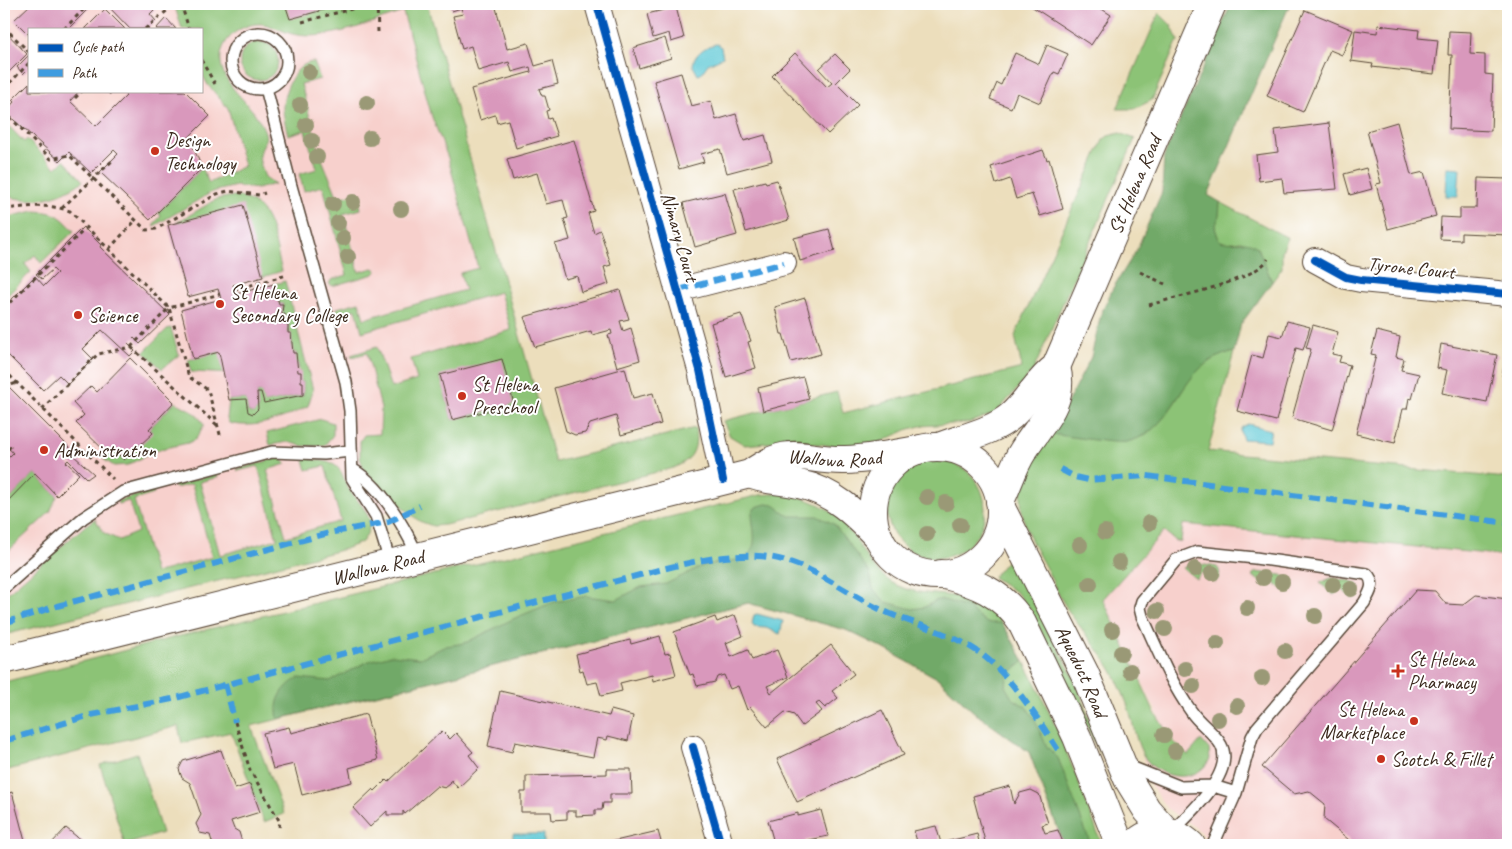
<svg xmlns="http://www.w3.org/2000/svg" width="1512" height="849" viewBox="0 0 1512 849" font-family="Caveat,sans-serif">
	<style>
		.built { fill: #f7d0cc; fill-rule: evenodd }
		.green { fill: #8cc376; stroke: #64764a; fill-rule: evenodd }
		.forest { fill: #71a967; stroke: #566a42 }
		.water { fill: #5ec9d6; stroke: #4c7a7a }
		.building { fill: #d998bc }
		.lines { fill: none; stroke-linecap: round; stroke-linejoin: round }
		.lane-casing { stroke: #564536; stroke-width: 14 }
		.street-casing { stroke: #564536; stroke-width: 26 }
		.secondary-casing { stroke: #564536; stroke-width: 30 }
		.path { stroke: #564536; stroke-width: 3; stroke-dasharray: 4 4; stroke-linecap: butt }
		.lane { stroke: #fff; stroke-width: 11 }
		.street { stroke: #fff; stroke-width: 24 }
		.secondary { stroke: #fff; stroke-width: 28 }
		.quiet { stroke: #3f9ce0; stroke-width: 6; stroke-dasharray: 12 6; stroke-linecap: butt }
		.cycleway-casing { stroke: #fff; stroke-width: 11 }
		.cycleway { stroke: #0057b8; stroke-width: 8 }
		.tree { fill: #9a9976 }
		.poi-dot { fill: #c8321e; stroke: #fff; stroke-width: 2 }
		.labels { text-anchor: middle; dominant-baseline: central; stroke-width: 4; stroke-linejoin: round; paint-order: stroke }
		.poi-label { font-size: 20px; fill: #3b2a1e; stroke: #fff; text-anchor: start }
		.street-label { font-size: 20px; fill: #3b2a1e; stroke: #fff }
	</style>
	<rect width="100%" height="100%" fill="#fff"/>
	<filter id="ink" filterUnits="userSpaceOnUse"><feTurbulence type="fractalNoise" baseFrequency=".02" numOctaves="2"/><feDisplacementMap in="SourceGraphic" scale="10" xChannelSelector="R" yChannelSelector="G"/><feConvolveMatrix kernelMatrix="1 2 1 2 8 2 1 2 1" color-interpolation-filters="sRGB"/></filter>
	<filter id="wash" filterUnits="userSpaceOnUse"><feTurbulence type="fractalNoise" baseFrequency=".0096" numOctaves="4" result="noise"/><feDisplacementMap in="SourceGraphic" scale="20" xChannelSelector="R" yChannelSelector="G"/><feGaussianBlur stdDeviation="1.12" result="paint"/><feColorMatrix in="noise" values="0 0 0 0 0 0 0 0 0 0 0 0 0 0 0 0 0 1.4 0 .05"/><feComposite in="paint" operator="in"/></filter>
	<g filter="url(#wash)">
		<rect width="100%" height="100%" fill="#ecdebc"/>
		<path class="built" d="M4,4H427L554,460L402,508L4,614ZM29,29H201V91H29Z
			M1183,524L1508,556V845H1209L1202,833L1193,826L1167,809L1151,786L1142,752L1152,765L1161,771L1177,777L1199,772L1207,764L1188,755L1166,732L1103,599L1164,531L1176,541Z"/>
		<path class="green" d="M174,4H427L555,462L695,428C698,449 693,460 673,468L445,525L433,526L419,521L389,495L364,470L360,458V441L364,435L380,434L381,408L367,353L352,357L351,355L377,347L391,388L417,380L411,359L511,330L500,292L362,332L356,309L339,314L337,312V308L359,302L364,319L465,290L460,273L478,268L448,158L432,117L403,12C377,20 350,32 322,35C308,37 294,36 281,30C275,28 270,25 263,24C241,22 218,41 221,63C224,86 248,101 259,120C271,141 264,137 260,155C258,161 263,171 265,177L275,184L257,189L236,186L212,192L154,226L153,225L161,216L158,213L202,168L209,183L244,166L228,108L208,85L201,73V29H182ZM440,375L513,404L452,420Z
			M1159,13L1171,25L1178,40L1152,100L1134,109H1117Z
			M240 61a19 19 0 1 1 38 0a19 19 0 1 1-38 0Z
			M314,62L320,79L301,84L319,152L338,198L357,193L361,209L343,214L359,272L373,268L377,270L374,274L332,286L329,284L331,280L347,275L323,186L304,191L299,174L317,169L305,130L288,135C286,126 283,117 283,108C283,92 295,62 314,62Z
			M4,121L24,142L27,139L56,168L64,160L83,181C60,198 32,205 4,195Z
			M1120,133L1135,139L1033,371L996,413L968,423L920,426L906,430L881,442L845,447L787,441L745,445L730,436L723,421L837,392L843,413L1022,368L1015,336L1103,140L1108,136Z
			M234,196C273,200 273,240 282,271L263,277L174,224L217,199Z
			M1220,202L1288,238L1282,251V268L1272,282L1258,248L1241,241L1225,243L1219,241L1215,228Z
			M34,211C56,212 60,215 74,231L41,263L35,255L25,264L31,272L4,299V218Z
			M285,281L313,390L308,406C286,418 255,430 229,423L227,419L229,400L246,399L248,412L253,414L258,409L257,392H261L265,403L303,395V382H301L298,363L295,362L296,353H293L291,333H288V324H285V315L282,314L283,304H279L274,284Z
			M171,328L179,355L162,369L144,352L167,329Z
			M230,349L234,374L191,372L188,360Z
			M1234,352L1208,451L1508,478V556L1183,524L1181,542L1176,541L1164,531L1103,599L1155,713L1173,741L1188,755L1201,740L1209,749L1210,759C1198,782 1168,780 1151,765C1137,752 1135,730 1130,713C1126,699 1120,687 1114,674C1102,653 1086,635 1072,616C1062,602 1055,587 1048,572C1033,544 1015,516 1023,483C1027,464 1041,449 1051,434L1126,442C1143,436 1156,427 1167,413C1190,385 1190,358 1234,352Z
			M175,402C187,408 198,413 204,425L196,439L188,443L156,450L128,465L114,466L103,459L113,449L124,460L152,432L149,429Z
			M321,419L333,423V435L324,446H302L288,442L270,445L267,433Z
			M278,458H282L286,464L267,470L286,537L341,521L325,466L307,470L304,460L307,458C316,460 331,461 337,467C343,472 344,481 348,488C361,507 380,518 362,542L345,549L4,635V596L86,525L95,519L104,533L119,540L138,532L129,501L118,504L117,502L120,500L153,491L154,494L134,500L155,573L212,557L192,484L175,488L173,485L217,474L218,477L200,482L220,555L277,539L258,466L238,471L237,469Z
			M887 509a49 49 0 1 1 98 0a49 49 0 1 1-98 0Z
			M35,473L57,496L50,512L4,555V505Z
			M785,493C807,499 829,505 844,524C860,542 867,565 888,580C918,601 954,588 984,606C1002,617 1010,637 1020,654C1054,715 1078,780 1102,845H1064L1029,752L975,713L939,679L883,648L846,630L748,603L251,726L284,814L264,822L231,732L182,743L178,726L4,771V682L176,637L760,495Z
			M1009,558L1012,559L1078,686L1100,754L1031,611L1017,593L993,577Z
			M1193,563L1217,567C1222,573 1219,578 1215,583L1202,572L1196,579L1183,568Z
			M1256,572L1282,575L1289,579L1290,584L1284,590L1271,580L1265,586L1252,575Z
			M1331,578L1351,581L1358,585L1359,591L1353,599L1340,588L1334,595L1320,583Z
			M137,753L162,833L125,845L100,765Z"/>
		<path class="forest" d="M1231,4H1290L1208,195L1220,202L1219,216L1215,228L1219,240C1233,247 1245,236 1258,248L1272,282L1241,324L1234,352C1177,361 1180,430 1127,442C1115,444 1067,436 1051,434L1091,357L1101,314L1113,288L1136,251L1162,192L1164,156Z
			M766,504L774,505L789,516H817L834,524L870,573L873,589L886,602L912,609L925,607L937,600H944L968,608L987,623H1002L1024,661L1007,676L1006,688L1012,698L1026,707L1033,716L1047,747L1058,758L1091,845H1064L1029,752L975,713L939,679L883,648L846,630L748,603L278,719C274,700 282,688 298,678L330,681L369,661L392,655L420,658L446,646L465,643L515,618L554,602L586,596L616,600L641,587L666,584L704,565L743,559C761,548 752,529 752,512L756,507Z"/>
		<path class="water" d="M717,44L721,47L723,57L708,64L701,74L698,75L693,66C693,54 707,45 717,44Z
			M1447,167L1460,168L1458,196H1446Z
			M1248,424L1271,430L1269,441L1243,439L1240,431L1242,427Z
			M757,614L783,621L780,634L766,628L754,627L752,624L754,615Z
			M513,834H544V845H513Z"/>
		<g id="blocks">
			<path class="building" d="M31,4H93L68,29H29V35L14,20Z
				M110,4H160L150,14L156,21L148,29H130L108,6Z
				M285,4H345L290,19Z
				M450,4H495L507,49L528,43L535,66L552,61L558,84L539,89L542,96H545L549,110L546,111L548,119L551,118L557,136L516,148L508,120L497,123L495,115L480,120L471,89L531,72L530,67L512,72L509,62L478,71L471,46L462,49L453,16L463,14L461,8L452,11Z
				M634,4H658L642,8Z
				M1028,4H1081L1086,7L1088,4H1094L1111,15L1091,45Z
				M676,7L684,38L671,42L669,33L653,38L647,14Z
				M105,9L125,29H85Z
				M1305,10L1353,30L1342,55L1330,50L1303,112L1267,96Z
				M166,18L176,29H156Z
				M1378,25L1419,30L1418,38L1438,40L1434,74L1372,67L1373,64L1351,61L1355,30L1377,33Z
				M4,30L27,54L4,77Z
				M1449,31L1471,32L1470,54L1485,55V74L1493,75L1491,131L1449,129L1452,55H1448Z
				M665,38L671,58L639,68L633,48Z
				M1047,45L1068,54L1059,74L1054,72L1040,103L1017,93L1011,108L990,99L997,83L1001,85L1015,53L1039,64Z
				M795,53L827,87L832,83L819,69L835,54L850,69L836,83L858,105L828,134L772,76Z
				M29,55V68L23,74L17,67Z
				M681,73L691,106L711,101L716,120L736,114L744,141L765,135L772,161L727,173L720,149L701,154L704,162L679,169L654,81Z
				M29,83V91H79L70,101L96,126L126,96L121,91H185L210,116L189,137L202,168L150,220L100,172L118,154L114,150L91,173L69,152L60,161L5,112L14,102L12,100Z
				M1397,122L1411,175L1424,172L1436,216L1388,229L1376,184L1381,183L1367,131Z
				M1329,123L1337,189L1284,193L1282,178L1259,181L1256,155L1278,152L1275,130Z
				M574,140L594,211L588,213L594,233L600,230L611,265L604,267L609,284L581,292L577,276L565,279L555,244L570,240L564,219L568,218L563,200L546,204L537,173L513,180L507,159Z
				M1043,150L1047,160L1049,159L1063,209L1040,216L1032,194L1016,199L1010,179L996,184L991,167Z
				M1366,168L1372,189L1350,195L1344,174Z
				M1478,178L1508,179V235L1461,233V240L1440,239L1441,217L1460,218V208H1477Z
				M777,180L789,220L746,232L734,189L765,181L766,183Z
				M725,193L737,235L695,247L683,203Z
				M243,205L263,277L233,285L236,294L274,284L279,304H283L282,314H285V324H288V333H291L293,353H296L298,372H301V382H303V395L264,403L261,392H257L258,409L253,414L248,412L246,399L229,400L219,352L193,359L181,310L221,299L218,289L188,297L168,225Z
				M83,227L101,245L100,247L170,315L140,344L134,338L128,344L135,351L130,356L102,330L83,349L93,359L68,384L59,375L43,390L4,351V307L35,276L44,286L57,273L53,269L42,279L36,274Z
				M829,229L835,251L800,261L794,238Z
				M620,290L629,319L620,321L623,331L631,328L640,360L617,367L608,335L612,334L611,330L592,335L591,331L535,347L524,317Z
				M805,298L821,354L791,362L783,334H781L775,307Z
				M741,314L751,341L748,342L756,368L726,377L711,323Z
				M1287,321L1310,327L1303,350L1296,348L1276,421L1237,411L1252,355L1263,358L1269,334L1282,337Z
				M1313,325L1338,332L1332,354L1341,356L1339,362L1350,365L1332,430L1292,418L1311,349L1306,348Z
				M1377,331L1400,337L1396,357L1404,359L1401,370L1419,374L1412,399L1409,398L1407,409H1403L1395,443L1356,434L1376,355L1371,354Z
				M1441,344L1497,355L1487,402L1442,393L1447,370L1437,368Z
				M1507,350H1508V377L1502,376Z
				M130,358L174,402L149,429L153,433L124,460L113,449L108,454L76,423L84,415L73,403L91,386L97,392Z
				M502,359L514,404L452,420L440,375Z
				M625,368L633,398L653,393L661,424L621,435L616,416L590,424L585,433L575,435L566,431L554,388Z
				M803,377L809,399L763,411L758,388Z
				M4,382L75,453L73,455L94,474L87,479L68,460L66,462L79,474L57,496L35,473L4,505V462L13,453L4,443Z
				M1507,408H1508V435L1503,434Z
				M1416,590L1435,591L1446,604L1463,605L1476,595L1508,599V845H1355L1324,819L1325,804L1309,791L1294,794L1262,767Z
				M735,615L743,636L726,643L731,657L748,650L752,660L777,650L788,677L767,686L771,693L831,645L854,674L832,691L838,698L825,708L819,702L816,704L822,711L802,726L794,715L785,712L767,727L750,707L747,710L738,686L730,689L724,675L717,677L715,682L697,686L693,674L690,675L674,632L715,617L717,622Z
				M660,636L665,654L670,653L676,675L653,681L652,675L620,683L622,691L601,696L597,682L587,684L583,670L580,671L576,654L630,640L631,644Z
				M500,691L609,716L611,710L633,716L628,741L608,736L607,740L597,738L593,757L515,742L512,752L488,746Z
				M882,710L904,755L797,802L777,759Z
				M366,714L378,760L349,768L352,782L302,795L294,764L273,769L263,733L289,727L291,733Z
				M442,731L450,739L456,733L473,752L469,755L479,768L458,788L451,780L450,784L445,788L437,786L405,814L403,811V815H387V811L370,827L353,808L373,789L375,791L386,780L388,782Z
				M221,750L235,789L250,784L260,812L231,821L234,829L239,832L242,842L240,845H213L210,835L200,833L196,824L201,815L190,783L182,778L179,769L183,761Z
				M607,769H631L632,794H610V803H603L602,810H595V815L576,816V811H567V819L552,820L551,812H521V792H526V776L607,774Z
				M1010,786L1014,804L1020,793L1031,790L1039,794L1048,823L1042,825L1045,833L1058,830L1064,845H986L973,796Z
				M12,792L26,845H4V795Z
				M821,810L828,836L805,841L806,845H769L774,843L768,821L798,813V816Z
				M936,826L941,843L977,834L980,845H918L914,831Z
				M66,828L87,845H50Z
				M658,831L662,845H603L602,844Z"/>
		</g>
	</g>
	<g filter="url(#ink)">
		<use href="#blocks" fill-opacity="0" stroke="#564536" stroke-width="1"/>
		<g class="lines">
			<g class="lane-casing">
				<path id="lane" d="M231 61a28 28 0 1 1 56 0a28 28 0 1 1-56 0Z
					M266,88L291,186L346,382L350,411L352,478L376,516L390,562
					M352,469C382,486 404,526 418,556
					M4,588L83,518L123,492L272,452L324,454L350,451
					M1126,765L1181,787L1213,786L1236,793
					M1170,833C1188,816 1236,773 1221,745C1214,732 1199,724 1191,711C1170,682 1157,648 1142,616L1140,608L1142,601L1176,560L1197,552L1255,558L1367,574C1376,583 1370,593 1364,603L1257,728L1252,737L1236,793L1213,845"/>
			</g>
			<g class="street-casing">
				<path id="street" d="M597,4L700,370L723,480
					M1315,260L1346,277L1361,280L1508,294
					M678,290L784,263
					M693,747L721,845"/>
			</g>
			<g class="secondary-casing">
				<g id="secondary">
					<path id="s1" d="M939,447C962,438 992,432 1011,416C1028,401 1038,380 1056,367L1212,4"/>
					<circle cx="937" cy="511" r="64"/>
					<path d="M750,474C767,481 782,480 799,484C833,491 856,514 879,538"/>
					<path d="M1000,501C1008,485 1013,466 1023,451C1040,424 1066,402 1056,367"/>
					<path id="s2" d="M1001,508L1085,674L1128,779L1147,810L1167,832"/>
					<path d="M941,574C975,582 1003,593 1022,623L1077,737L1120,845"/>
					<path id="s3" d="M4,660L750,474C792,443 801,461 845,460C871,459 896,454 922,449"/>
					<path d="M1134,845C1150,828 1175,829 1191,845"/>
				</g>
			</g>
			<path class="path" d="M181,4L189,29
				M377,4L378,32
				M4,8L8,4
				M302,22L370,4
				M4,27L29,52
				M64,29L89,4
				M145,29L175,4
				M201,60L215,84
				M4,89L29,63
				M108,91L113,96
				M75,98L82,91
				M4,111L51,159L69,155L146,230L156,229L217,194L228,191L259,195L265,193
				M62,208L114,159
				M4,209C27,207 47,203 70,211L169,308L220,294
				M109,249L135,221
				M1140,272L1165,284
				M234,290L287,275
				M1149,305C1176,297 1255,281 1268,259
				M4,308L87,227
				M131,347L217,425
				M4,370L113,479
				M4,387L17,383
				M42,409L98,354L131,347L169,308L189,377L208,390L221,438
				M4,441L10,447L4,453
				M235,722L250,770L280,822L279,827"/>
			<use href="#lane" class="lane"/>
			<use href="#street" class="street"/>
			<use href="#secondary" class="secondary"/>
			<path class="quiet" d="M678,290L784,263
				M1060,469L1075,477L1088,480L1147,476L1508,523
				M4,623L57,606L329,533L388,522L420,506
				M225,684L235,722
				M4,741L91,715L172,699L628,578C671,567 713,554 758,556C808,558 848,597 893,615C928,629 962,636 991,662C1018,687 1040,722 1060,753"/>
			<g class="cycleway-casing">
				<path id="cycleway" d="M597,4L700,370L723,480
					M1315,260L1346,277L1361,280L1508,294
					M693,747L721,845"/>
			</g>
			<use href="#cycleway" class="cycleway"/>
		</g>
		<g class="tree">
			<circle cx="309" cy="72" r="8"/>
			<circle cx="367" cy="103" r="8"/>
			<circle cx="300" cy="105" r="8"/>
			<circle cx="306" cy="125" r="8"/>
			<circle cx="370" cy="138" r="8"/>
			<circle cx="312" cy="141" r="8"/>
			<circle cx="317" cy="157" r="8"/>
			<circle cx="353" cy="202" r="8"/>
			<circle cx="333" cy="204" r="8"/>
			<circle cx="401" cy="209" r="8"/>
			<circle cx="338" cy="223" r="8"/>
			<circle cx="343" cy="238" r="8"/>
			<circle cx="348" cy="257" r="8"/>
			<circle cx="927" cy="497" r="8"/>
			<circle cx="946" cy="503" r="8"/>
			<circle cx="1149" cy="523" r="8"/>
			<circle cx="960" cy="525" r="8"/>
			<circle cx="1105" cy="532" r="8"/>
			<circle cx="927" cy="534" r="8"/>
			<circle cx="1080" cy="545" r="8"/>
			<circle cx="1119" cy="562" r="8"/>
			<circle cx="1195" cy="569" r="8"/>
			<circle cx="1212" cy="573" r="8"/>
			<circle cx="1263" cy="578" r="8"/>
			<circle cx="1282" cy="582" r="8"/>
			<circle cx="1090" cy="584" r="8"/>
			<circle cx="1333" cy="585" r="8"/>
			<circle cx="1351" cy="589" r="8"/>
			<circle cx="1247" cy="608" r="8"/>
			<circle cx="1157" cy="611" r="8"/>
			<circle cx="1315" cy="616" r="8"/>
			<circle cx="1165" cy="629" r="8"/>
			<circle cx="1112" cy="630" r="8"/>
			<circle cx="1217" cy="643" r="8"/>
			<circle cx="1285" cy="651" r="8"/>
			<circle cx="1121" cy="653" r="8"/>
			<circle cx="1185" cy="669" r="8"/>
			<circle cx="1130" cy="671" r="8"/>
			<circle cx="1262" cy="678" r="8"/>
			<circle cx="1193" cy="686" r="8"/>
			<circle cx="1237" cy="706" r="8"/>
			<circle cx="1218" cy="719" r="8"/>
			<circle cx="1164" cy="735" r="8"/>
			<circle cx="1175" cy="751" r="8"/>
		</g>
	</g>
	<g class="poi-dot">
		<circle cx="155" cy="151" r="5"/>
		<circle cx="220" cy="304" r="5"/>
		<circle cx="78" cy="315" r="5"/>
		<circle cx="462" cy="396" r="5"/>
		<circle cx="44" cy="450" r="5"/>
		<path d="M1395.5 663.5h5v5h5v5h-5v5h-5v-5h-5v-5h5z"/>
		<circle cx="1414" cy="721" r="5"/>
		<circle cx="1381" cy="759" r="5"/>
	</g>
	<g class="labels">
		<g class="poi-label">
			<text x="165" y="140">Design<tspan x="165" dy="23">Technology</tspan></text>
			<text x="230" y="292">St Helena<tspan x="230" dy="23">Secondary College</tspan></text>
			<text x="88" y="315">Science</text>
			<text x="472" y="384">St Helena<tspan x="472" dy="23">Preschool</tspan></text>
			<text x="54" y="450">Administration</text>
			<text x="1408" y="659">St Helena<tspan x="1408" dy="23">Pharmacy</tspan></text>
			<text x="1404" y="709" text-anchor="end">St Helena<tspan x="1404" dy="23">Marketplace</tspan></text>
			<text x="1391" y="759">Scotch &amp; Fillet</text>
		</g>
		<g class="street-label">
			<text stroke="none"><textPath href="#s1" startOffset="344">St Helena Road</textPath></text>
			<text transform="translate(680 237) rotate(74)">Nimary Court</text>
			<text transform="translate(1411 268) rotate(6)">Tyrone Court</text>
			<text stroke="none"><textPath href="#s3" startOffset="858">Wallowa Road</textPath></text>
			<text stroke="none"><textPath href="#s3" startOffset="385">Wallowa Road</textPath></text>
			<text stroke="none"><textPath href="#s2" startOffset="182">Aqueduct Road</textPath></text>
		</g>
	</g>
	<rect width="1512" height="849" fill="none" stroke="#fff" stroke-width="20"/>
	<rect x="28" y="28" width="175" height="65" fill="#ffffff" stroke="#b1aaa5"/>
	<rect x="38" y="44" width="25" height="8" fill="#0057b8" stroke="#b1aaa5"/>
	<text x="72" y="52" font-size="15" fill="#3b2a1e">Cycle path</text>
	<rect x="38" y="69" width="25" height="8" fill="#3f9ce0" stroke="#b1aaa5"/>
	<text x="72" y="78" font-size="15" fill="#3b2a1e">Path</text>
</svg>
